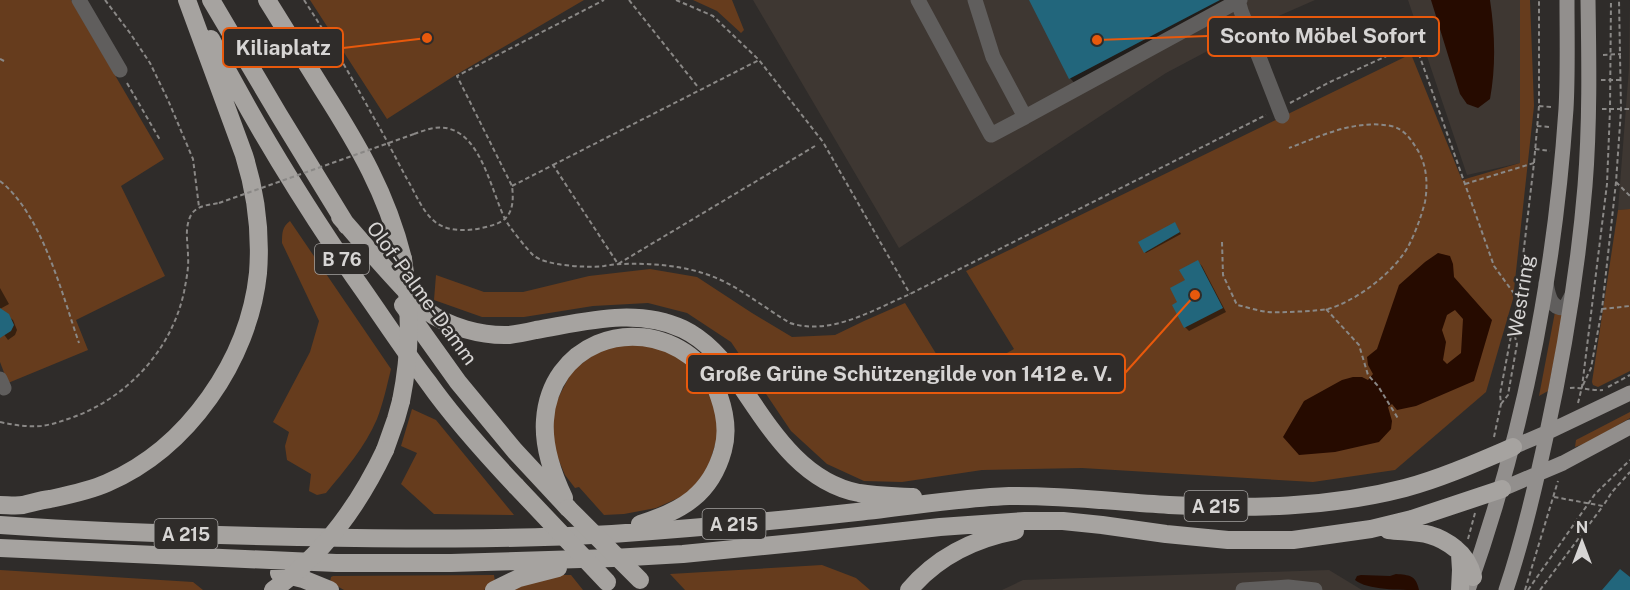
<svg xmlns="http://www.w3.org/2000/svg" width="1630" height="590" viewBox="0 0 1630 590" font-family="'Public Sans',sans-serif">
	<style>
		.built { fill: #3e3732 }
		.green { fill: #663c1d }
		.water { fill: #260b00; fill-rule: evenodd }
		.shadow { fill: #0007 }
		.building { fill: #22667c }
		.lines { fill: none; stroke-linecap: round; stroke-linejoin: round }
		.path { stroke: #8a8886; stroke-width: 2; stroke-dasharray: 4.5 3; stroke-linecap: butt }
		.minor { stroke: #605e5d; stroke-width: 15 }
		.major { stroke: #928f8d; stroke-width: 15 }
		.highway { stroke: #a6a3a0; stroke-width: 18 }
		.path-bridge { stroke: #8a8886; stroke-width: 2; stroke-dasharray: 4.5 3; stroke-linecap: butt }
		.highway-bridge { stroke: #a6a3a0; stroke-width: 18 }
		.labels { text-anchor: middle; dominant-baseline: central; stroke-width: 5; stroke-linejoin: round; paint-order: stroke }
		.shield { fill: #2f2c2a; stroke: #a5a2a1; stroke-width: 1.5 }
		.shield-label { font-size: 18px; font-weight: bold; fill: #d7d5d4 }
		.street-label { font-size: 20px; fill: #d7d5d4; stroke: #2f2c2a }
		.leader { fill: none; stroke: #e8590c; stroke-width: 2 }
		.callout-dot { fill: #e8590c; stroke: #2f2c2a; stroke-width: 2 }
		.callout { fill: #2f2c2a; stroke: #e8590c; stroke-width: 2 }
		.callout-label { font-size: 21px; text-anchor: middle; font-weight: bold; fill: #d7d5d4 }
	</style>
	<rect width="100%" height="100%" fill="#2f2c2a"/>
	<path class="built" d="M753,0H1315L1251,28L1166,73L899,248Z
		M1408,0H1520V163L1467,175Z
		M1630,0V209L1618,210L1629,68Z
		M1329,570L1362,590H1002L1023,580Z"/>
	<path class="green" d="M0,0H71L164,159L121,186L165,276L76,320L88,350L8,383L0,362Z
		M310,0H584L454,76L387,119Z
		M693,0H732L744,30L741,33L717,11Z
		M1520,0H1530L1534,106L1513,299L1486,392L1395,470L1313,482L1082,468L982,470L902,482L864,481L827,464L791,431L731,342L687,313L648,303L593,306L524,317H482L434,300L436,275L484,292H523L589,276L650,269L697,277L752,313L792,337L835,335L864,321L905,303L954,383L1014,349L966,271L1411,54L1462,180L1520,163Z
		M1630,209V371L1598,387L1593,385L1592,382L1618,210Z
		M290,221L391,369C387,385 383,404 377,419C365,447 345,470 326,493L317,495L309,491L311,474L287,460L285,446L289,432L273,422L310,352L319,321L282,243C282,233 282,227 290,221Z
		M1555,312L1563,314L1548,391L1539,396Z
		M632,343L669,350L697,370L715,400L718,435L708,468L698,482L685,495L656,508L624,514L604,515L579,487L575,488L565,475L552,444L550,414L572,371L601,349Z
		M412,409L436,420L514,515L434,514L401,484L417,453L401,446Z
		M1630,412V418L1589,442L1575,447L1576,440Z
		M822,565L856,578L870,590H685L670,574Z
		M0,570L193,582L203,590H0Z
		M494,575L495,582L484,590H344L330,582L331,577L333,576Z
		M560,575H571L583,590H505Z"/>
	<path class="water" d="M1431,0H1490C1495,33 1496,66 1490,99L1478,108L1467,104L1460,94Z
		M1438,253L1450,256L1453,264L1454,277L1492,320L1474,381L1416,406L1397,410L1392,404L1388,407L1392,421L1391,429L1379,442L1335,452L1299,455L1283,437L1304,401L1342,380L1353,377H1362L1368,380L1373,374L1368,365L1367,357L1377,349L1399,285L1425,262ZM1455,310L1463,319L1461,353L1447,364L1443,360L1446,342L1442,330L1447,315Z
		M1396,574C1409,575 1416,575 1419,590C1401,590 1367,590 1355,580L1357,576L1361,575L1390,576Z"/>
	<path class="shadow" d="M1031,0H1224L1228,8L1078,87L1070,78Z
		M1176,225L1181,234L1146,253L1145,252Z
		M1198,262L1202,266L1226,312L1189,331L1185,327L1179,303L1187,281Z
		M0,288L9,304L0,309Z
		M0,310L13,320L17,330L15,335L8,340L0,329Z"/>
	<path class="building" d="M1029,0H1220L1069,79Z
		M1175,222L1180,232L1144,253L1138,242Z
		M1198,260L1223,308L1184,328L1172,305L1177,302L1170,288L1185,280L1179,270Z
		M0,308L9,314L14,325L11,331L0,338Z
		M1620,569L1630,577V590H1602Z"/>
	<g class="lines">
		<path class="path" d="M105,0L130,33L150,63L168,100L193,159L199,207
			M304,0C329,38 352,78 374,118C386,138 396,159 407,179C416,194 423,214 438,224C454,234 479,230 496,224C513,218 514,202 512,186L457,76L604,0
			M629,0L698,87
			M676,0L713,16L759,60L823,142L910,294
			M1603,55L1621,54
			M0,59L4,61
			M1601,80H1621
			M127,83L160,140
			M1290,103L1330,82L1415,43L1494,266L1518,299
			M1539,106L1551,107
			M1602,109H1630
			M1537,126L1550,127
			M414,134C425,130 438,125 450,129C482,138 492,193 505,219C509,227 527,249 533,255C545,266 588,268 604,266C610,265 616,264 622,264C657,263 693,266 725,282C748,294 768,310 790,323C831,336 873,310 910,294L1266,115
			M1535,149L1550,151
			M553,165L759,60
			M0,181C42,214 62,294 79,343
			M1616,182L1630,196
			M1465,184L1534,163
			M512,186L553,165L618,264L815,146
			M1222,242L1223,275L1237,305C1247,307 1258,311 1268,312C1278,313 1318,311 1328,309C1356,301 1395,272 1409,245C1416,231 1421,217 1425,202C1428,184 1427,165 1417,149C1410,138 1404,129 1391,126C1355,119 1321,136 1289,148
			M1326,309L1359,345L1368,375L1378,386L1399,420
			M1602,309L1630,306
			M1583,385L1591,368L1602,309L1616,182L1621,110L1619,0
			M1608,387L1630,375
			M1570,388C1581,387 1591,391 1603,390
			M1578,403L1582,387L1607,184L1610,110L1611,0
			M1501,404L1508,395L1517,344L1513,330
			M0,422C13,425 27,427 41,426C50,425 59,422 68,419C125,400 171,352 184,292C186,281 189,268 188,256C188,242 184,229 191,215C197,205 209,205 219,203
			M1494,437L1501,404L1500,394L1518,299L1534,163L1539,106V0
			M1554,497L1603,506L1612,492L1630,472
			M1468,539L1475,513
			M1525,590L1558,481
			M1528,590L1595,494L1630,460
			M1540,590L1603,506"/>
		<path class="minor" d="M79,0L120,70
			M918,0L991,135L1025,117
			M975,0L993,57L1025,117L1240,0
			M1238,0L1241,11L1282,116
			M1546,283C1548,294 1550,309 1565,308L1572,295
			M0,379L4,388
			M1243,590L1288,587L1315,590"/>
		<path class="major" d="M1513,447L1546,433L1630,393
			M1502,489L1563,463L1630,427
			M1468,590C1523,436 1555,272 1566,109C1568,73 1567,36 1567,0
			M1506,590C1523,540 1535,488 1546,437C1564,354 1578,270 1585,186C1590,124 1589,62 1588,0"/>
		<path class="highway" d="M211,0L279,115L347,226
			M267,0C286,30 304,60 323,90C358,145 387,194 403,259
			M211,39C253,122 302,201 354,277C379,312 402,348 428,382C454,419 485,453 516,486
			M340,217C362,242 384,268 407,292C414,298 420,305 427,311C448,327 482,336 509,335C517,334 527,332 536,330C584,322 636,307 683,329C708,341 726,363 741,386C771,430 802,482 859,493C877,496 895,496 913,497
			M403,305L458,382L515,451L568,508
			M385,450L396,419L401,401
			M564,498C553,475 543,446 545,420C550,345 632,313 690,356C703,366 714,380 719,396C725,413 728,432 723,450C711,494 682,511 640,524
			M0,505C7,505 16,506 23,505C32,503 41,500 50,499C69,495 89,491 107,483C188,448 249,360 258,273C261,233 256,193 244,155L187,0
			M0,525C99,532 199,535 298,537C403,539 508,540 612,534C694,528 775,521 857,512C907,507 958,498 1009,496C1063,495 1116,502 1169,505C1249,509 1328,508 1405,488C1442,478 1478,462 1513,447
			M1388,530C1415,533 1433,530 1456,549C1465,556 1470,565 1473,577
			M0,548L336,563H451L613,558L683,554L804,542L940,527L1025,521H1063L1102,525L1166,534L1228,540H1293L1371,529L1412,519L1502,489
			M279,573L303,579L330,590
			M494,590L519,578L558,568
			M909,590C937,557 973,539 1015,531
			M1460,590L1461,570L1460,554"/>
		<path class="path-bridge" d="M219,203L414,134"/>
		<path class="highway-bridge" d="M401,401C411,351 411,309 403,259
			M516,486L607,582
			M568,508L640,580
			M273,590C323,555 359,505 385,450"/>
	</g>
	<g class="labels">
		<g class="shield">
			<rect x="315" y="244" width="54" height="30" rx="4.5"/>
			<rect x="1184.5" y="491" width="63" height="30" rx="4.5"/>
			<rect x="702.5" y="509" width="63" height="30" rx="4.5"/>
			<rect x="154.5" y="519" width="63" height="30" rx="4.5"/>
		</g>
		<g class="shield-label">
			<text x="342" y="259">B 76</text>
			<text x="1216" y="506">A 215</text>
			<text x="734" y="524">A 215</text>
			<text x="186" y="534">A 215</text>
		</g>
		<g class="street-label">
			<text transform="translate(422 293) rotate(54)">Olof-Palme-Damm</text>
			<text transform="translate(1521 296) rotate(-81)">Westring</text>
		</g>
	</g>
	<path class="leader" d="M1097 40L1208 36M427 38L343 48M1195 295L1125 373"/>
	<g class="callout-dot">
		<circle cx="1097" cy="40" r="6"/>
		<circle cx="427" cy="38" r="6"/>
		<circle cx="1195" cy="295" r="6"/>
	</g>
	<g class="callout">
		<rect x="1208" y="17" width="231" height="39" rx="6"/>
		<rect x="223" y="28" width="120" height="39" rx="6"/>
		<rect x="687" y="354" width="438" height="39" rx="6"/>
	</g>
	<g class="callout-label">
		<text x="1323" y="43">Sconto Möbel Sofort</text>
		<text x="283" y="55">Kiliaplatz</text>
		<text x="906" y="381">Große Grüne Schützengilde von 1412 e. V.</text>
	</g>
	<g transform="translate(1582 542)" stroke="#2f2c2a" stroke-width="4.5" paint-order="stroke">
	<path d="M0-4.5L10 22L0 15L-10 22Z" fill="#d7d5d4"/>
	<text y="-9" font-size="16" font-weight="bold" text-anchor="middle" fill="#d7d5d4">N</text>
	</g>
</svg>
